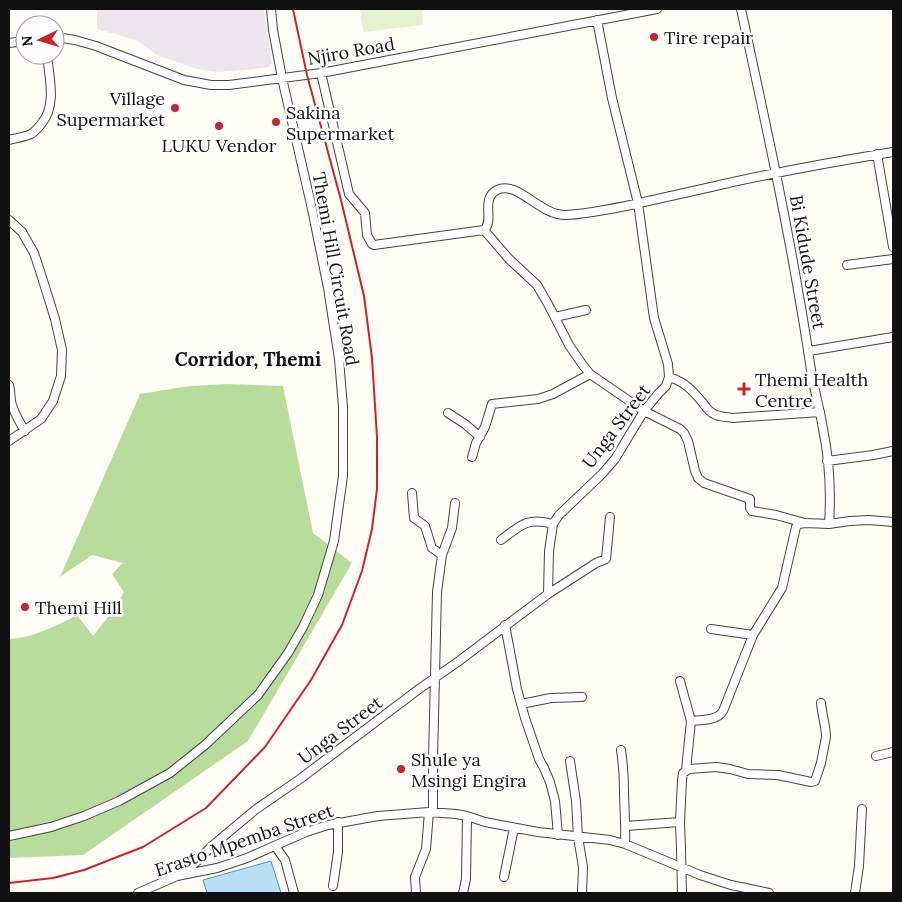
<svg xmlns="http://www.w3.org/2000/svg" width="902" height="902" viewBox="0 0 902 902" font-family="Lora,serif">
	<style>
		.industrial { fill: #eee6ef }
		.forest { fill: #b9dc9c }
		.pitch { fill: #e6f2cf }
		.water { fill: #b9e0f7; stroke: #3f96cf }
		.lines { fill: none; stroke-linecap: round; stroke-linejoin: round }
		.minor-casing { stroke: #444; stroke-width: 10 }
		.minor { stroke: #fff; stroke-width: 8 }
		.rail { stroke: #c4262e; stroke-width: 2 }
		.poi-dot { fill: #c4262e; stroke: #fff; stroke-width: 2 }
		.labels { text-anchor: middle; dominant-baseline: central; stroke-width: 5; stroke-linejoin: round; paint-order: stroke }
		.poi-label { font-size: 18px; fill: #111; stroke: #fff; text-anchor: start }
		.street-label { font-size: 18px; fill: #111; stroke: #fff }
		.neighbourhood-label { font-size: 19px; font-weight: bold; fill: #111; stroke: #fff }
	</style>
	<rect width="100%" height="100%" fill="#fffdf5"/>
	<path class="industrial" d="M97,9H264L272,63L269,67L245,70L218,72L197,69L157,55L136,40L97,29Z"/>
	<path class="forest" d="M228,384L283,386L313,533L352,563L248,741L83,855L9,858V639C33,638 56,626 77,615L93,636L112,612L124,592L112,574L123,563L92,555L60,577L140,394L190,386Z"/>
	<path class="pitch" d="M360,9H422L423,25L363,32Z"/>
	<path class="water" d="M271,861L281,893H207L203,880Z"/>
	<g class="lines">
		<g class="minor-casing">
			<path id="minor" d="M741,9C767,129 793,248 811,370C814,390 820,409 823,429C829,458 831,494 829,524
				M55,37L75,40L96,46L184,80L211,85H229L321,73L657,9
				M9,43L25,41
				M321,73L349,194L365,213L367,235L372,244L374,245L484,230C495,220 480,199 497,190C518,180 540,216 566,215C586,214 606,210 626,206C654,200 683,193 711,187C771,173 832,162 893,152
				M9,140C16,138 25,137 31,134C36,131 39,127 42,123C57,104 49,77 47,55
				M877,154L893,247
				M9,220L22,232L34,253L40,271L55,319L62,350L61,376L53,401L41,419L9,441
				M484,230L509,259L537,285L548,304L569,345L582,364L590,374L644,411L680,429L684,433L688,441L695,471L698,478L704,483L750,499V508L752,511L776,515L805,523
				M847,265L893,259
				M555,317L586,310
				M809,351L893,337
				M669,377C685,382 692,390 703,403C706,407 709,412 714,414C719,417 727,417 733,418L820,412
				M9,385C11,392 10,399 12,405C15,414 20,423 25,431
				M448,413L465,424L480,437
				M472,457L476,443L485,427L492,404L538,399L553,394L590,374
				M827,461L873,455L893,451
				M412,493L414,518L425,526L432,548L442,555
				M501,540C521,525 527,517 553,524
				M548,594L596,563L606,559L610,517
				M505,625L517,689L525,718L539,759L544,768L550,782L555,801L558,835
				M711,629L753,635
				M680,681L691,721L686,770
				M521,704L551,698L582,697
				M691,721C701,720 717,721 723,711L753,635L782,588L796,527L799,524L805,523L829,524L850,521L869,520L893,522
				M621,750C623,764 624,776 624,789C624,808 626,826 625,844
				M876,756L893,752
				M570,761L576,801L578,837L583,867L582,893
				M433,813V759L437,592L442,555L452,528L455,503
				M626,826L680,822
				M9,836L51,827L84,816L119,801L170,773L205,745L258,695L288,653L303,627L318,595L334,541L343,476V407L339,359L328,288L312,209L282,78L273,30L271,9
				M275,846L285,860L294,893
				M184,874L212,846L255,810L300,779L419,689L459,661L548,594L549,551L553,524L559,515L602,474L615,459L644,411L658,394L666,386L669,377L668,364L654,318L638,203L612,98L597,20
				M504,877L514,828
				M333,886L338,852V822
				M138,893L177,876L217,868L247,858L306,832L328,825L378,816L429,812L456,814L467,816L485,822L538,832L610,840L625,844L700,875L731,885L769,893
				M416,893L415,877L426,849L429,812
				M463,893L466,879L467,816
				M682,893L681,849L680,822L682,780L683,773L689,769L716,767L730,769L748,774L778,775L811,782L815,781L821,763L826,737C826,726 822,715 821,703
				M855,893L859,866L862,809"/>
		</g>
		<use href="#minor" class="minor"/>
		<path class="rail" d="M9,883L53,878L84,870L112,859L143,847L206,808L265,747L311,680L342,625L362,571L372,529L377,489V437L372,358L364,296L341,200L307,75L293,9"/>
	</g>
	<g class="poi-dot">
		<circle cx="654" cy="37" r="5"/>
		<circle cx="175" cy="108" r="5"/>
		<circle cx="276" cy="122" r="5"/>
		<circle cx="219" cy="126" r="5"/>
		<path d="M741.5 381.5h5v5h5v5h-5v5h-5v-5h-5v-5h5z"/>
		<circle cx="25" cy="607" r="5"/>
		<circle cx="401" cy="769" r="5"/>
	</g>
	<g class="labels">
		<g class="poi-label">
			<text x="664" y="37">Tire repair</text>
			<text x="165" y="98" text-anchor="end">Village<tspan x="165" dy="21">Supermarket</tspan></text>
			<text x="286" y="112">Sakina<tspan x="286" dy="21">Supermarket</tspan></text>
			<text x="219" y="145" text-anchor="middle">LUKU Vendor</text>
			<text x="755" y="379">Themi Health<tspan x="755" dy="21">Centre</tspan></text>
			<text x="35" y="607">Themi Hill</text>
			<text x="411" y="759">Shule ya<tspan x="411" dy="21">Msingi Engira</tspan></text>
		</g>
		<g class="street-label">
			<text transform="translate(351 51) rotate(-10)">Njiro Road</text>
			<text transform="translate(808 262) rotate(80)">Bi Kidude Street</text>
			<text transform="translate(336 269) rotate(80)">Themi Hill Circuit Road</text>
			<text transform="translate(616 426) rotate(-53)">Unga Street</text>
			<text transform="translate(340 730) rotate(-37)">Unga Street</text>
			<text transform="translate(244 840) rotate(-19)">Erasto Mpemba Street</text>
		</g>
		<g class="neighbourhood-label">
			<text x="248" y="359">Corridor, Themi</text>
		</g>
	</g>
	<rect width="902" height="902" fill="none" stroke="#111111" stroke-width="20"/>
	<g transform="translate(40 40) rotate(265)"><circle r="24" fill="#ffffff" stroke="#a0a0a0"/>
	<path d="M0-4L9 19L0 12L-9 19Z" fill="#c4262e"/>
	<text y="-8" font-size="14" font-weight="bold" text-anchor="middle" fill="#111111">N</text>
	</g>
</svg>
